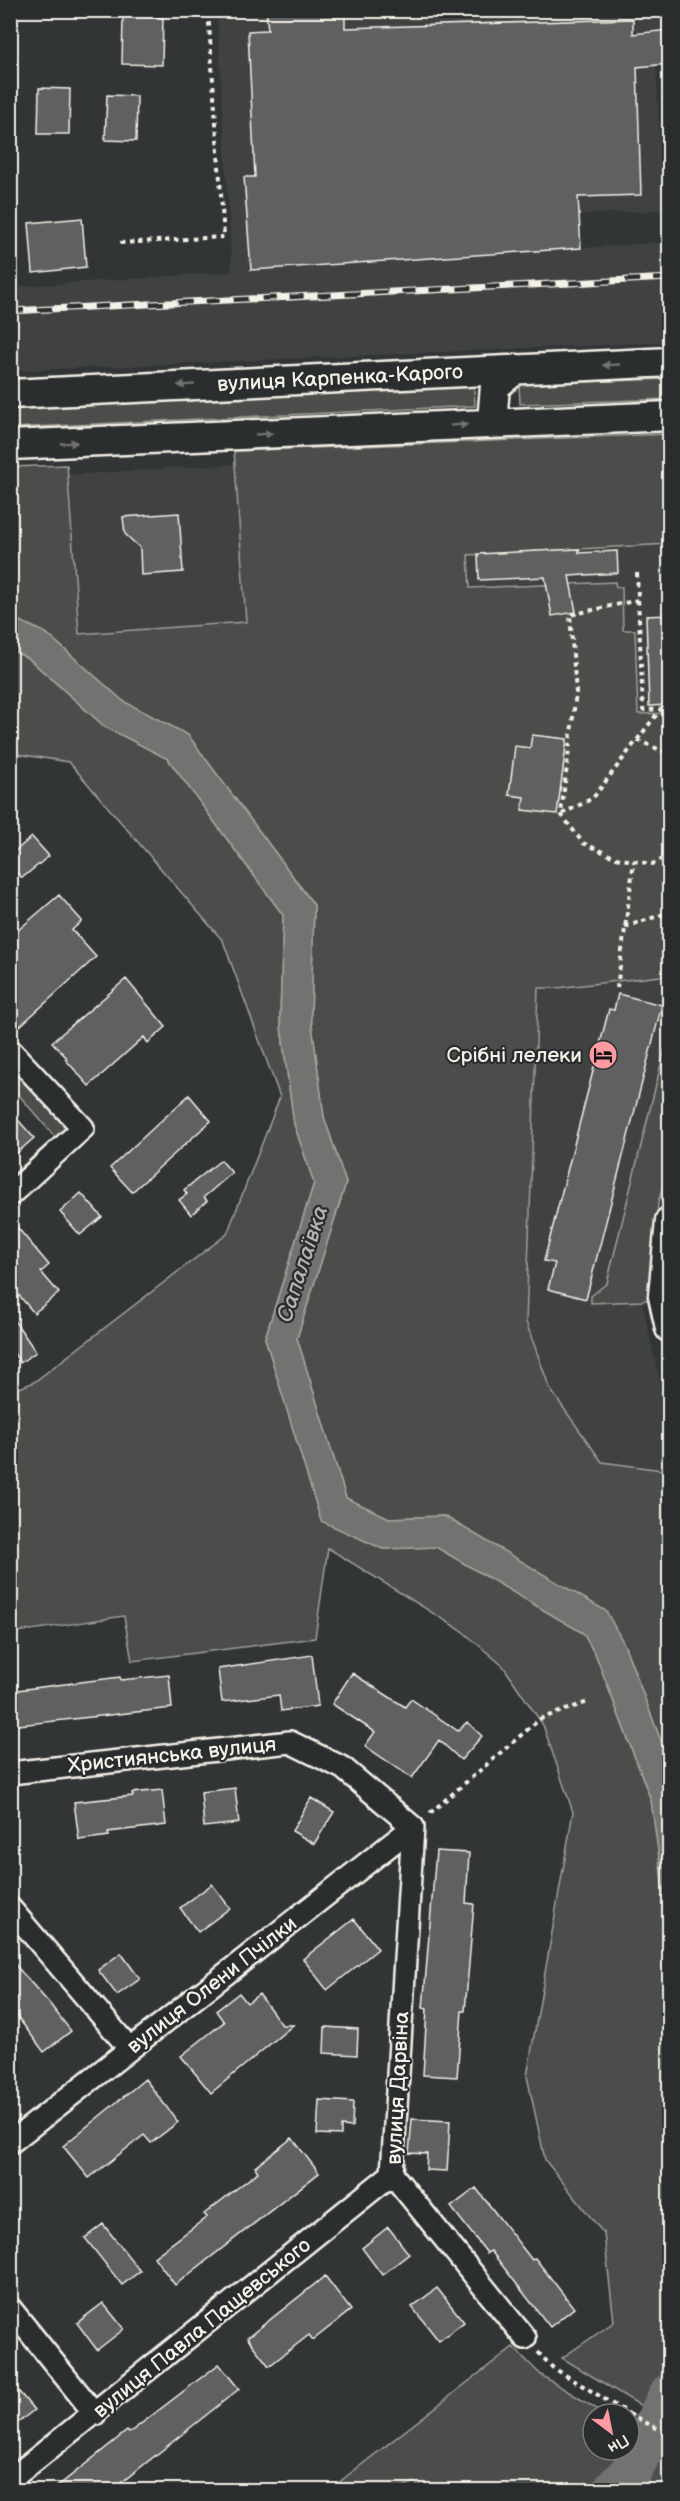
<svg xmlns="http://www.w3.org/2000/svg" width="680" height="2501" viewBox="0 0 680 2501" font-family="'Balsamiq Sans',sans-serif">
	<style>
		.built { fill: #404242 }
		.green { fill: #4b4d4c; stroke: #a09f9a; stroke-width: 1.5 }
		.water { fill: #727370; stroke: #a6a5a0; stroke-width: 1.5 }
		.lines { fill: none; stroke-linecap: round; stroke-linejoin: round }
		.river { stroke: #727370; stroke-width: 42 }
		.building { fill: #5f605f; stroke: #f4f1e8; stroke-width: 1.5 }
		.street-casing { stroke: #f4f1e8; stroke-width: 26 }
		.secondary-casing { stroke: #f4f1e8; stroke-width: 33 }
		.path { stroke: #f4f1e8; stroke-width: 4; stroke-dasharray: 4.5 4.5; stroke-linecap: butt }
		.street { stroke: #2a2d2e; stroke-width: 21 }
		.secondary { stroke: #2a2d2e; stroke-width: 28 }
		.rail-casing { stroke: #f4f1e8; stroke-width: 7 }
		.rail { stroke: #2a2d2e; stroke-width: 4.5; stroke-dasharray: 14; stroke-linecap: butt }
		.oneway { fill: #71726f }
		.labels { text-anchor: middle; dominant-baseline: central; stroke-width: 4.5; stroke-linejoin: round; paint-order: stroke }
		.street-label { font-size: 21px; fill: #f4f1e8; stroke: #2a2d2e }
		.poi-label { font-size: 21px; fill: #f4f1e8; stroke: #2a2d2e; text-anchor: end }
		.water-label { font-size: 22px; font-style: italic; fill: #b3b2ac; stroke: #2a2d2e }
	</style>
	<rect width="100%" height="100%" fill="#323535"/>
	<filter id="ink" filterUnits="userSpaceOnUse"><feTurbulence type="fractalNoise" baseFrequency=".0167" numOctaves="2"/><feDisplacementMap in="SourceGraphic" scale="12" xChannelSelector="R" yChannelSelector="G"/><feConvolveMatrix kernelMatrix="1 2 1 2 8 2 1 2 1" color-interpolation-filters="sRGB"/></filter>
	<g filter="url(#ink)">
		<path class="built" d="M217,11H669V64L656,65L663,210L579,215L581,248L669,242V342L11,371L10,287L232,272Z
			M235,464L246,622L78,634L68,475Z
			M669,544L670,1122L649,1178L642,1301L669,1425V1471L603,1462L550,1389L526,1322L538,987L556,988L387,559Z"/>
		<path class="green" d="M669,379V399L520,404L519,384Z
			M474,386L475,406L11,428L10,408Z
			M669,434V544L468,555L470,588L615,582L616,587H622L623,630H635L638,714L669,713V975L557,988H538L526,1322L550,1389L602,1462L669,1471V1762L624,1644L605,1611L444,1516L389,1518L346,1498L297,1338L346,1183L324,1117L311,1017L314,905L188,735L123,701L46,633L11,617V467L67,465L79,634L246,622L234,451Z
			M11,650L29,659L105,727L168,759L283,915L280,1019L294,1124L314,1183L265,1338L321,1520L383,1549L436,1547L583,1633L597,1658L651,1800L670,1931V2360L646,2409L562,2358L614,2322L604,2234L545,2160L527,2076L573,1812L543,1725L503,1666L462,1631L328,1548L315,1638L132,1661L124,1616L11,1633L10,1392L34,1382L227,1234L280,1097L223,941L69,762L11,753Z
			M669,1032V1166L658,1203L650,1299L642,1301L591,1303V1296L607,1283Z
			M11,1063L70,1127L11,1182V1176L55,1137L11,1086Z
			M513,2347L541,2375L605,2414H593V2450H623L597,2483L588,2490H423L414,2482L395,2490H329Z
			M663,2446L669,2449V2490H636L647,2478Z"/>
		<path class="water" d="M11,617L46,633L123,701L188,735L314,905L311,1017L324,1117L346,1183L297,1338L346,1498L389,1518L444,1516L606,1611L624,1644L669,1762V1931L651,1800L597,1658L583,1633L436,1547L383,1549L321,1521L265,1338L314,1183L294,1124L280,1019L283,915L168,759L105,727L29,659L11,650Z
			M669,2360L670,2419H669L646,2409Z
			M637,2433L663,2446L647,2478L636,2490H588L597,2483L623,2450H629V2443Z"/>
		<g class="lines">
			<path class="river" d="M614,2490L630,2473L670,2394"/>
		</g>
		<path class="building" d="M266,10H345V28L633,19V34L669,30V64L637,67L641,195L578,197L581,248L251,270L244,177H255L248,31L268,30Z
			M123,17H163L162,65L122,64Z
			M39,88L70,89L69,134H38Z
			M107,95L137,96L136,141L105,140Z
			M82,218L86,267L33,273L29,223Z
			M179,513L183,572L141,575L140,548L125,534L123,517Z
			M579,549V553L617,551L618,573L569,576L576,612L552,616L545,577L479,580L478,554Z
			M669,615V705L649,706L646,616Z
			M532,735L567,739L557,814L522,810L524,797L509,795L515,746L530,748Z
			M32,837L49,856L22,878L10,865V855Z
			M59,895L82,921L72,930L96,957L20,1026L10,1015V937Z
			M126,979L166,1027L148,1043L144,1037L89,1086L65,1059L67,1058L52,1042Z
			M618,994L662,1005L586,1299L548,1289L555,1263L544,1261L609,1009L614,1010Z
			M189,1095L211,1121L132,1192L110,1168Z
			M10,1111L34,1138L10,1159Z
			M221,1160L232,1173L204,1197L207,1201L191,1215L179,1200L187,1194L184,1190Z
			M81,1193L102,1217L80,1235L60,1212Z
			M11,1220L49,1265L41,1272L59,1293L34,1313L10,1285V1280L19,1273L11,1263Z
			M10,1314L36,1352L20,1363L10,1347Z
			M312,1655L318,1706L281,1711L279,1695L222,1702L218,1669Z
			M352,1673L405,1707L411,1699L458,1731L467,1722L482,1736L461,1760L439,1740L412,1778L365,1746L375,1732L332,1704Z
			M169,1675L172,1708L10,1726V1691L120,1677L121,1680Z
			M235,1788L239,1823L204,1827L201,1792Z
			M162,1790L166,1825L108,1832L109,1836L79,1840L74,1802L133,1796L132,1793Z
			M311,1798L334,1812L314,1844L292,1831Z
			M436,1851L469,1853L466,1903L474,1904L465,2011H462L457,2077L423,2075L427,2009L423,2008Z
			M212,1884L230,1908L198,1932L180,1908Z
			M354,1919L378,1949L327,1990L303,1959Z
			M121,1953L140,1979L117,1995L98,1970Z
			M10,1959L49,2003L71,2031L44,2052L10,2007Z
			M239,1993L247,2003L259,1994L282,2025H293L211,2093L181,2056L224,2022L216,2011Z
			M325,2027L358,2029L357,2055L324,2053Z
			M145,2079L178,2122L151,2143L144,2135L89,2178L63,2146Z
			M319,2100L353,2102L352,2127L341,2126V2135L317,2134Z
			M412,2119L450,2121L447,2171L426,2170L427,2154L409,2153Z
			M292,2138L319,2173L175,2285L154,2257L207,2217L204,2214L258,2172L255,2167Z
			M476,2188L532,2260L535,2258L574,2308L550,2327L491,2251L487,2253L451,2207Z
			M103,2224L140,2271L122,2285L85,2238Z
			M388,2227L409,2254L382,2275L362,2248Z
			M325,2276L351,2310L313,2340L309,2335L269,2366L247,2338Z
			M437,2288L464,2322L439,2341L412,2307Z
			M103,2303L124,2329L97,2350L77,2323Z
			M219,2364L239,2389L112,2490H53L127,2431L129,2433Z
			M10,2381L34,2410L10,2429Z"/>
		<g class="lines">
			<g class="street-casing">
				<path id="street" d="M10,1050L83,1128L10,1195
					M10,1773L290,1742L343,1768L413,1827
					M413,1827L392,2174L525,2338
					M10,1908L130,2049
					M10,2143L413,1827
					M10,2308L95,2414
					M10,2480L392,2174"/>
			</g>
			<g class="secondary-casing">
				<path id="secondary" d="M10,394L670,362
					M499,423L493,410L495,386L516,369
					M10,445L670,416
					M670,1221L663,1296L670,1328"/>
			</g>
			<path class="path" d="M120,243L224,237L208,10
				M637,573L643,710L670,709
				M638,600L570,615L576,693L561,814L583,843L616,858L652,864L670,856
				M637,740L670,754
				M562,814L593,798L660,710
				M625,927L670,912
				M617,988L634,861
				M430,1813L540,1719L588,1702
				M538,2352L552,2367L629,2414
				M629,2414L670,2435"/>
			<use href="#street" class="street"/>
			<use href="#secondary" class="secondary"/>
			<g class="rail-casing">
				<path id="rail" d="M10,311L670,278"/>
			</g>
			<use href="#rail" class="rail"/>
		</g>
		<defs><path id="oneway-solid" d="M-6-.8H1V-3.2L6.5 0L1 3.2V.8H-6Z" transform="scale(1.5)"/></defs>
		<g class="oneway">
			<use href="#oneway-solid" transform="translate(611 365) rotate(177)"/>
			<use href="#oneway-solid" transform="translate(186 385) rotate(177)"/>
			<use href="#oneway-solid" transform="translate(459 425) rotate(-3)"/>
			<use href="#oneway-solid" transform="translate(264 434) rotate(-3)"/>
			<use href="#oneway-solid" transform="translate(69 443) rotate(-3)"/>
		</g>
	</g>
	<defs>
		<g id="hotel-disc" transform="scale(1.5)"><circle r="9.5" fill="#ff9aa2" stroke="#2a2d2e"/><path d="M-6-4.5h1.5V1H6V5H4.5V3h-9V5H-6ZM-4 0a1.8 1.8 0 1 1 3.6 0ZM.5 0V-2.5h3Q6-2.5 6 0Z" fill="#111"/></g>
	</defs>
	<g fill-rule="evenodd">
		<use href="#hotel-disc" x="603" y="1055"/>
	</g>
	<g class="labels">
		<g class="street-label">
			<text transform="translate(340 378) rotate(-3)">вулиця Карпенка-Карого</text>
			<text transform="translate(172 1755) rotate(-6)">Християнська вулиця</text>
			<text transform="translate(212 1985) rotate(-38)">вулиця Олени Пчілки</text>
			<text transform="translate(398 2088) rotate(-87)">вулиця Дарвіна</text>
			<text transform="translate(202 2328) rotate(-39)">вулиця Павла Пащевського</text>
		</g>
		<g class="poi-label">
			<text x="582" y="1055">Срібні лелеки</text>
		</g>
		<g class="water-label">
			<text transform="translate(303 1264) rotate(-72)">Сапалаївка</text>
		</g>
	</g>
	<rect width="680" height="2501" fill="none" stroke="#2a2d2e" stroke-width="36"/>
	<rect x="18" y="18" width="644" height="2465" fill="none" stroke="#f4f1e8" stroke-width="2" filter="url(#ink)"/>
	<g transform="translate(611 2432) rotate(148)"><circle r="28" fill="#2a2d2e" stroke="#7b7b78" stroke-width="1.5"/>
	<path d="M0-4.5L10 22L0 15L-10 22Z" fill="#ff9aa2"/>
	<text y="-9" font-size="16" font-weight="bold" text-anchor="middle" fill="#f4f1e8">Пн</text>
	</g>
</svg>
